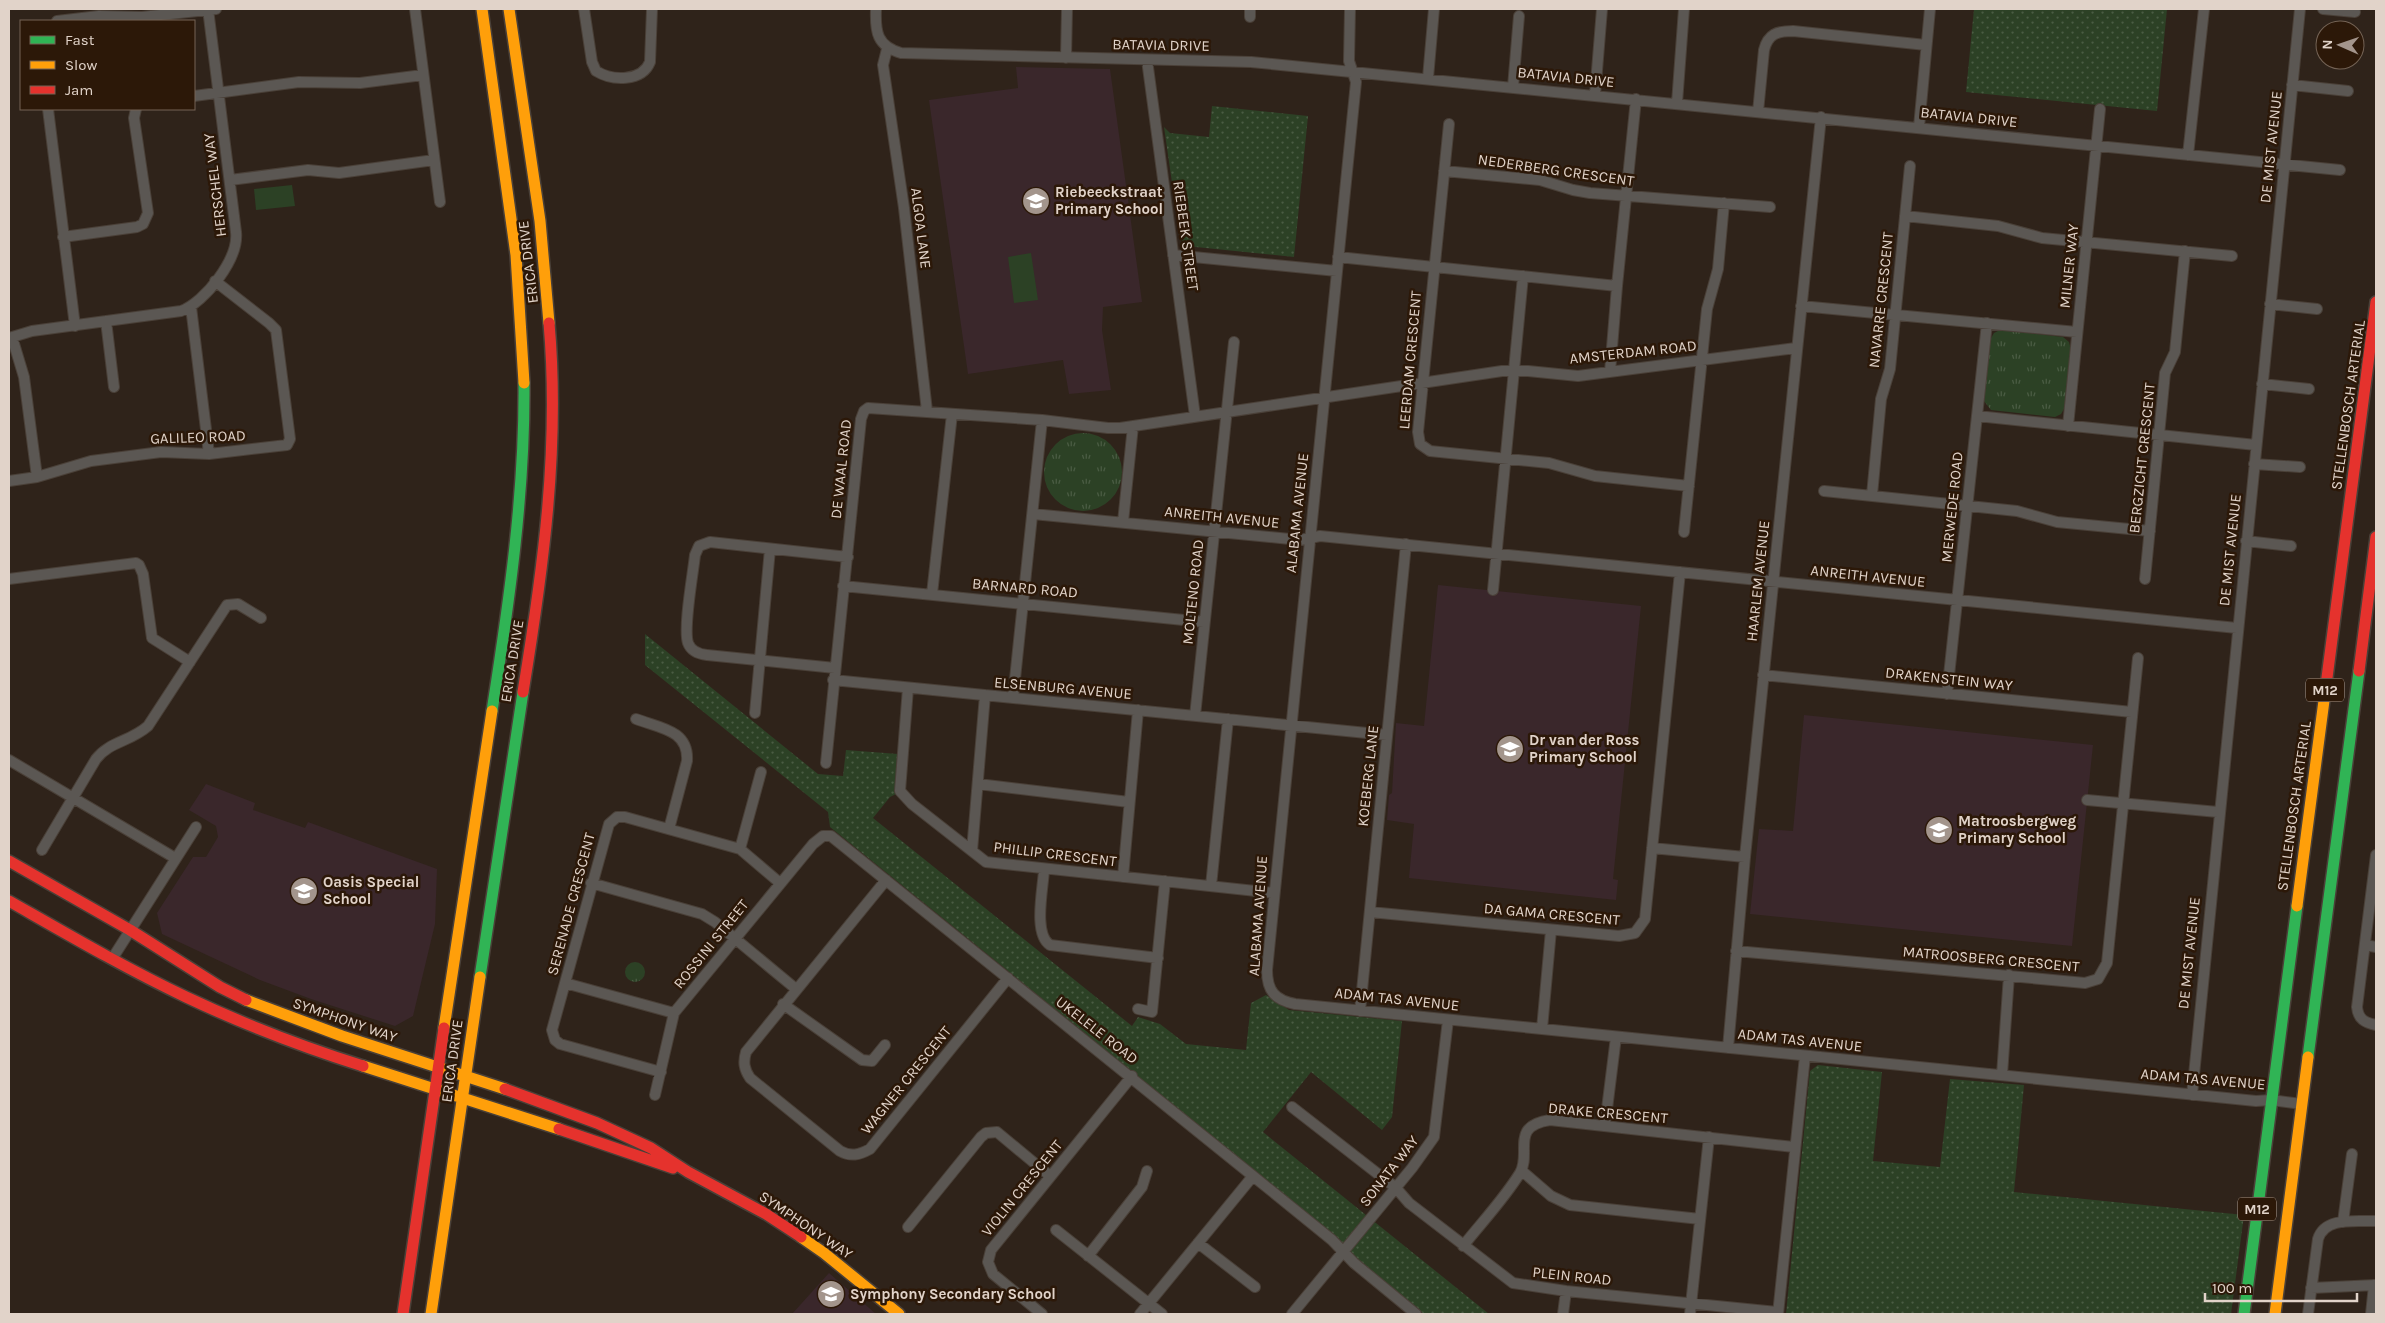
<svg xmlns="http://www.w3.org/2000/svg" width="2385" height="1323" viewBox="0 0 2385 1323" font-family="Karla,sans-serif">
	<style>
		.education { fill: #3a272b }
		.grass { fill: url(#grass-dots) }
		.park { fill: url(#park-tufts) }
		.garden { fill: #2c4125 }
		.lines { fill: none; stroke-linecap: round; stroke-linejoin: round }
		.street-casing { stroke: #4a4038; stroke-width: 12 }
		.fast-casing { stroke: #4a4038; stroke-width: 14 }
		.slow-casing { stroke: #4a4038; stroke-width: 14 }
		.jam-casing { stroke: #4a4038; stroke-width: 14 }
		.street { stroke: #5b5753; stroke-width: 10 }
		.fast { stroke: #30b455; stroke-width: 11 }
		.slow { stroke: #ff9f0a; stroke-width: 11 }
		.jam { stroke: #e5322d; stroke-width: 11 }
		.labels { text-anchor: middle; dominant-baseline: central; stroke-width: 5; stroke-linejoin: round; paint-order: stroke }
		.shield { fill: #2c1808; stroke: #ab9b8f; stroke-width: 1 }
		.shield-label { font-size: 14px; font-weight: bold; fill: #e1d3c9 }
		.street-label { font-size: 15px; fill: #e1d3c9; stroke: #2c1808 }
		.poi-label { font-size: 15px; font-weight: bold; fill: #e1d3c9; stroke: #2c1808; text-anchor: start }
	</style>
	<defs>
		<pattern id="grass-dots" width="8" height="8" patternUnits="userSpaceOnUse" patternTransform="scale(1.25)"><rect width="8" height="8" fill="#2c4125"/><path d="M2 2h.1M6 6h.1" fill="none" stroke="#4a5c43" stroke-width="1.8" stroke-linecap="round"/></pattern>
		<pattern id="park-tufts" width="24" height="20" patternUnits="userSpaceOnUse" patternTransform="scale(1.25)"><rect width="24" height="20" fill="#2c4125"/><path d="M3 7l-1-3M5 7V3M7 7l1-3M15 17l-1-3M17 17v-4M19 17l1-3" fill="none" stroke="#4a5c43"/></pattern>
	</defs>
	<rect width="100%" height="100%" fill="#2f231a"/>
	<path class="education" d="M1016,67L1110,69L1142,302L1103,307L1102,330L1111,390L1069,394L1063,360L968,374L929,100L1018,88Z
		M1438,585L1641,606L1613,879L1618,880L1616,900L1409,878L1414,824L1387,820L1389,795L1392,793L1396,723L1424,726Z
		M1804,715L2093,745L2072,946L1750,914L1759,829L1793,831Z
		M206,784L255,803L253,810L305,828L308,822L437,869L435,924L413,1016L395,1026L311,999L260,980L162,934L157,913L193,857H206L218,837L216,826L189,810Z
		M829,1273L876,1314H792Z"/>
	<path class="grass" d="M1974,9H2167L2157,111L1966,92Z
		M1212,106L1308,116L1294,257L1186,246L1180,238L1164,127L1170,133L1209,137Z
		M645,634L818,774L843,776L846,750L898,754L896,794L890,797L873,818L1132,1026L1138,1017L1160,1024L1186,1044L1246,1050L1251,1003L1266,995L1289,1010L1402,1021L1392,1117L1382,1130L1311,1072L1263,1132L1489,1314H1424L1354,1257L1338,1238L830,827L828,812L645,665Z
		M1818,1065L1882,1072L1873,1161L1940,1167L1950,1079L2024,1085L2014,1192L2244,1215L2231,1314H1786L1810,1071Z"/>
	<path class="park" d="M2000,330L2063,337L2069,342L2071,350L2065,407L2061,414L2055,417L1991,410L1984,401L1990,340L1994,333Z
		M1044 472a39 39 0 1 1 78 0a39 39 0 1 1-78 0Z
		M625 972a10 10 0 1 1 20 0a10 10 0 1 1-20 0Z"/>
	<path class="garden" d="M292,185L295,206L256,210L254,189Z
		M1031,253L1038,300L1014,303L1008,257Z"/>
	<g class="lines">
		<g class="street-casing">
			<path id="street" d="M415,9L440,202
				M584,9L592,62L596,71C612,81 642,82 650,62L652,9
				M876,9C875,32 877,46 901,53L1251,62L2340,170
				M1350,9L1349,61L1356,82L1267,970C1267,991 1275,1000 1295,1004L2256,1101L2271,1100L2302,1104
				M2323,9L2355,12
				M1250,17V9
				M57,21L99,16L142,17L216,9
				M887,49L883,65L904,208L927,411
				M1066,58L1067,9
				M1147,60L1195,416
				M1428,78L1434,9
				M2292,85L2348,91
				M1513,87L1519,16
				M1595,95L1602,9
				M194,96L299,82L360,83L423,75
				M1677,103L1684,9
				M48,109L75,326
				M1758,112L1764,50C1768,34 1777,31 1793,31L1926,45
				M1449,124L1418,432L1420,444L1430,451L1549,463L1595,476L1689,486
				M1919,127L1930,9
				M2188,155L2204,9
				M1444,171L1540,180L1573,190L1590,193L1770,207
				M230,180L308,170L339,173L434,160
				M1905,216L1998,226L2042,238L2232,256
				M63,237L137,227L143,224L148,213L134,118L136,109
				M1173,255L1337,271
				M1338,257L1617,286
				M2270,304L2317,309
				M1801,306L2077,332
				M191,307L209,454
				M106,321L114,387
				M12,337L24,377L37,477
				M9,338L32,331L181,311C205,302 239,259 236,232L208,9
				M1610,372L1617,286L1636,99
				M2262,384L2309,389
				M1977,416L2256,445
				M2068,426L2100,109
				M2254,464L2300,467
				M9,481L37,477L91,461L161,452L209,454L287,445L290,439L276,330L269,323L215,281
				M1824,491L2017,511L2057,522L2150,531
				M1872,495L1881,399L1890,369L1910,166
				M1033,514L1300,540L1320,536L2237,628
				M1123,522L1133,426
				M1684,532L1707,309L1718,269L1724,203
				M2246,541L2291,546
				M9,579L136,563L139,565L143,574L152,638L190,662
				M2145,579L2165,373L2175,352L2185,251
				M843,586L1204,622
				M1493,590L1523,276
				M932,594L952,414
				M835,668L707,655C698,654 691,651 688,643C683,628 693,574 695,555L699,546L710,542L848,557
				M1763,675L2132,712
				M833,680L1387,735
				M908,688L900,791L912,804L986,862L1274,893
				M1947,694L1987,323
				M1013,698L1042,420
				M755,713L770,549
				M1195,716L1234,342
				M636,719C660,728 689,730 687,761L669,829
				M9,760L175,858
				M826,763L861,419L864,411L868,408L1042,420L1108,428H1120L1502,371H1528L1578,376L1796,348
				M978,784L1129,802
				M2087,800L2218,812
				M1652,848L1745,857
				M740,849L761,772
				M42,850L96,759C110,741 130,742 148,726L227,605L238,604L261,618
				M972,851L985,695
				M2376,855L2357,1007C2358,1019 2365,1023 2376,1025
				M1044,870C1043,889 1033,934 1050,945L1158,958
				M1123,877L1138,710
				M886,880L746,1052C743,1062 744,1069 750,1078L840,1151C851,1157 859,1155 870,1149L1008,978
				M591,883L702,914L715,922L796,989
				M1211,886L1228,719
				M1370,912L1619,936L1635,933L1645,919L1680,572
				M2365,945L2376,947
				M1736,951L2085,983L2098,979L2107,963L2138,658
				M112,959L196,827
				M565,983L674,1013
				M783,1004L862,1060L872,1061L885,1045
				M1138,1009L1152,1012L1165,881
				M1360,1011L1406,544
				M1542,1029L1551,930
				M1728,1048L1745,857L1821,117
				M661,1072L560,1044L555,1040L552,1030L609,824L617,817H625L740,849L780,883
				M2002,1075L2009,975
				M655,1095L674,1013L813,844L823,836H831L1253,1176L1332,1240L1354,1263L1416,1314
				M2192,1095L2300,9
				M1292,1107L1396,1188L1409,1203L1513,1283L1566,1291L1777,1312
				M1605,1125L1616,1037
				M1522,1171L1551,1196L1570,1205L1700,1219
				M2343,1222L2352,1154
				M908,1227L981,1137L986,1133L997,1132L1050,1176
				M1056,1230L1162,1314
				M1198,1243L1255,1287
				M1463,1246C1482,1222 1504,1199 1520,1173C1532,1153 1509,1126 1550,1120L1794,1147
				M1088,1256L1142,1187L1147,1171
				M2311,1288L2376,1285
				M1042,1314L993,1274L988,1262L991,1250L1132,1076
				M1140,1314L1253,1176
				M1292,1314L1412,1168L1434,1137L1448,1020
				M1563,1314L1566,1291
				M1690,1314L1709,1137
				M1778,1314L1805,1056
				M2308,1314L2318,1239C2325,1216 2357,1222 2376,1221
				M2371,1314L2374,1285"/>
		</g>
		<g class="fast-casing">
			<path id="fast" d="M492,711C509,603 525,493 524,383
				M480,977L523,692
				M2308,1057L2359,671
				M2244,1314L2297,906"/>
		</g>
		<g class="slow-casing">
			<path id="slow" d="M482,9L516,255L524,383
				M509,9L540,221L549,323
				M2297,906L2325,693
				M246,1000L342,1036L505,1089
				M444,1028L492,711
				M363,1066L559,1129
				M801,1237L824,1253L899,1314
				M431,1314L480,977
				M2275,1314L2308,1057"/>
		</g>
		<g class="jam-casing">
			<path id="jam" d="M2359,671L2376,537
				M523,692C543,570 560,448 549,323
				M2325,693L2376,302
				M9,861L130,930L220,987L246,1000
				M9,901C67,934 125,968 186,997C243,1024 303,1047 363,1066
				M505,1089L597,1123L651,1148L688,1172L766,1214L801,1237
				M559,1129L673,1168
				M403,1314L444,1028"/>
		</g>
		<use href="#street" class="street"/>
		<use href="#fast" class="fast"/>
		<use href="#slow" class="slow"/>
		<use href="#jam" class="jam"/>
	</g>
	<defs>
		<g id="school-disc" transform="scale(1.4375)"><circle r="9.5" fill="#a3958c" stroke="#2c1808"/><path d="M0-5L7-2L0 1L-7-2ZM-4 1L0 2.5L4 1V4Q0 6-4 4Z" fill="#fff"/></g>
	</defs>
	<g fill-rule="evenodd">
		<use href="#school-disc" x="1036" y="201"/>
		<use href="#school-disc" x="1510" y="749"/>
		<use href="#school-disc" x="1939" y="830"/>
		<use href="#school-disc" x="304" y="891"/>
		<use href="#school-disc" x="831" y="1294"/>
	</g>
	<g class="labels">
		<g class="shield">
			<rect x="2306" y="678.5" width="38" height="23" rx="4"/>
			<rect x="2238" y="1197.5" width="38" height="23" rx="4"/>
		</g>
		<g class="shield-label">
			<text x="2325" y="690">M12</text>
			<text x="2257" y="1209">M12</text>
		</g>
		<g class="street-label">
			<text transform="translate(1161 45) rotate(1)">BATAVIA DRIVE</text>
			<text transform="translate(1566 77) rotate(6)">BATAVIA DRIVE</text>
			<text transform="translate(1969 117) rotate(6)">BATAVIA DRIVE</text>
			<text transform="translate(2271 147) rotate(-84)">DE MIST AVENUE</text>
			<text transform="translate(1556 170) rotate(8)">NEDERBERG CRESCENT</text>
			<text transform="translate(215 185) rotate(-97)">HERSCHEL WAY</text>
			<text transform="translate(921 228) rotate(83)">ALGOA LANE</text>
			<text transform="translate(1186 236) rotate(82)">RIEBEEK STREET</text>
			<text transform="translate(528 262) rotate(-97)">ERICA DRIVE</text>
			<text transform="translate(2069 266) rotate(-84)">MILNER WAY</text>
			<text transform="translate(1881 300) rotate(-84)">NAVARRE CRESCENT</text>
			<text transform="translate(1633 352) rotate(-6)">AMSTERDAM ROAD</text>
			<text transform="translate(1410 360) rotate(-85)">LEERDAM CRESCENT</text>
			<text transform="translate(2348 405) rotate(-82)">STELLENBOSCH ARTERIAL</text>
			<text transform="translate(198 437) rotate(-2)">GALILEO ROAD</text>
			<text transform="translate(2142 458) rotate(-84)">BERGZICHT CRESCENT</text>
			<text transform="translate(841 469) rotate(-84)">DE WAAL ROAD</text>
			<text transform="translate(1952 507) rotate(-84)">MERWEDE ROAD</text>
			<text transform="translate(1297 513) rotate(-84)">ALABAMA AVENUE</text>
			<text transform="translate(1222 517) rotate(6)">ANREITH AVENUE</text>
			<text transform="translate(2230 550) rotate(-84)">DE MIST AVENUE</text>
			<text transform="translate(1868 576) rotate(6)">ANREITH AVENUE</text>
			<text transform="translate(1758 581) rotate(-84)">HAARLEM AVENUE</text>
			<text transform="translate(1025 588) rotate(5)">BARNARD ROAD</text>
			<text transform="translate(1193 592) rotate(-84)">MOLTENO ROAD</text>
			<text transform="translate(512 661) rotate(-81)">ERICA DRIVE</text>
			<text transform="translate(1949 679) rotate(6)">DRAKENSTEIN WAY</text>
			<text transform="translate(1063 688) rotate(5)">ELSENBURG AVENUE</text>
			<text transform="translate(1368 776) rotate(-84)">KOEBERG LANE</text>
			<text transform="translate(2294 806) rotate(-82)">STELLENBOSCH ARTERIAL</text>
			<text transform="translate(1055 854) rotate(7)">PHILLIP CRESCENT</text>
			<text transform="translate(571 904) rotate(-75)">SERENADE CRESCENT</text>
			<text transform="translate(1552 914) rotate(5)">DA GAMA CRESCENT</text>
			<text transform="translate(1258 916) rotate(-86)">ALABAMA AVENUE</text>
			<text transform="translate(711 944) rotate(-51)">ROSSINI STREET</text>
			<text transform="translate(2189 953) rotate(-84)">DE MIST AVENUE</text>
			<text transform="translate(1991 959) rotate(5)">MATROOSBERG CRESCENT</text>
			<text transform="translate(1397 999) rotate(6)">ADAM TAS AVENUE</text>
			<text transform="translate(345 1020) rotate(19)">SYMPHONY WAY</text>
			<text transform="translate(1097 1030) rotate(38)">UKELELE ROAD</text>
			<text transform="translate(1800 1040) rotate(6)">ADAM TAS AVENUE</text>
			<text transform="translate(452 1061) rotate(-82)">ERICA DRIVE</text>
			<text transform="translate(2203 1079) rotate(5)">ADAM TAS AVENUE</text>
			<text transform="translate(906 1080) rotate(-51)">WAGNER CRESCENT</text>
			<text transform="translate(1608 1113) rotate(5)">DRAKE CRESCENT</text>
			<text transform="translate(1389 1171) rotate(-52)">SONATA WAY</text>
			<text transform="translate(1022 1188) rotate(-51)">VIOLIN CRESCENT</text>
			<text transform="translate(806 1225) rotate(34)">SYMPHONY WAY</text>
			<text transform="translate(1572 1276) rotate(6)">PLEIN ROAD</text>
		</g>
		<g class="poi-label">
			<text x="1055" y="192">Riebeeckstraat<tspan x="1055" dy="17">Primary School</tspan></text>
			<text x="1529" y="740">Dr van der Ross<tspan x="1529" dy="17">Primary School</tspan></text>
			<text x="1958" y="821">Matroosbergweg<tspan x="1958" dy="17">Primary School</tspan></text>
			<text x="323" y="882">Oasis Special<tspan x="323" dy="17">School</tspan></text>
			<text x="850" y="1294">Symphony Secondary School</text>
		</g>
	</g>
	<rect width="2385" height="1323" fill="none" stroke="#e1d3c9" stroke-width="20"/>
	<rect x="20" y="20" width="175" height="90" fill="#2c1808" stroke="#746355"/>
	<rect x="30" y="36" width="25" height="8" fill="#30b455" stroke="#746355"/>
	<text x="65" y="45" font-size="15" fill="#e1d3c9">Fast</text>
	<rect x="30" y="61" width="25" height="8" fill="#ff9f0a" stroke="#746355"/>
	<text x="65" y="70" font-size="15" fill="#e1d3c9">Slow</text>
	<rect x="30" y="86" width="25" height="8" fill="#e5322d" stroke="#746355"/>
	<text x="65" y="95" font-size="15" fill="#e1d3c9">Jam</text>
	<g transform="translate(2340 45) rotate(272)"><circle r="24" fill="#2c1808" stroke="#746355"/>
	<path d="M0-4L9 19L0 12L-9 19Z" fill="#a3958c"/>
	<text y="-8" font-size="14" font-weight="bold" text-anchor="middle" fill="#e1d3c9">N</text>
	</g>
	<path d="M2205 1293v8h152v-8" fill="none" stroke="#e1d3c9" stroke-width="2.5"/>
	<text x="2212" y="1293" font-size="15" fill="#e1d3c9" stroke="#2c1808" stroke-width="4" paint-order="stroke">100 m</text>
</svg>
